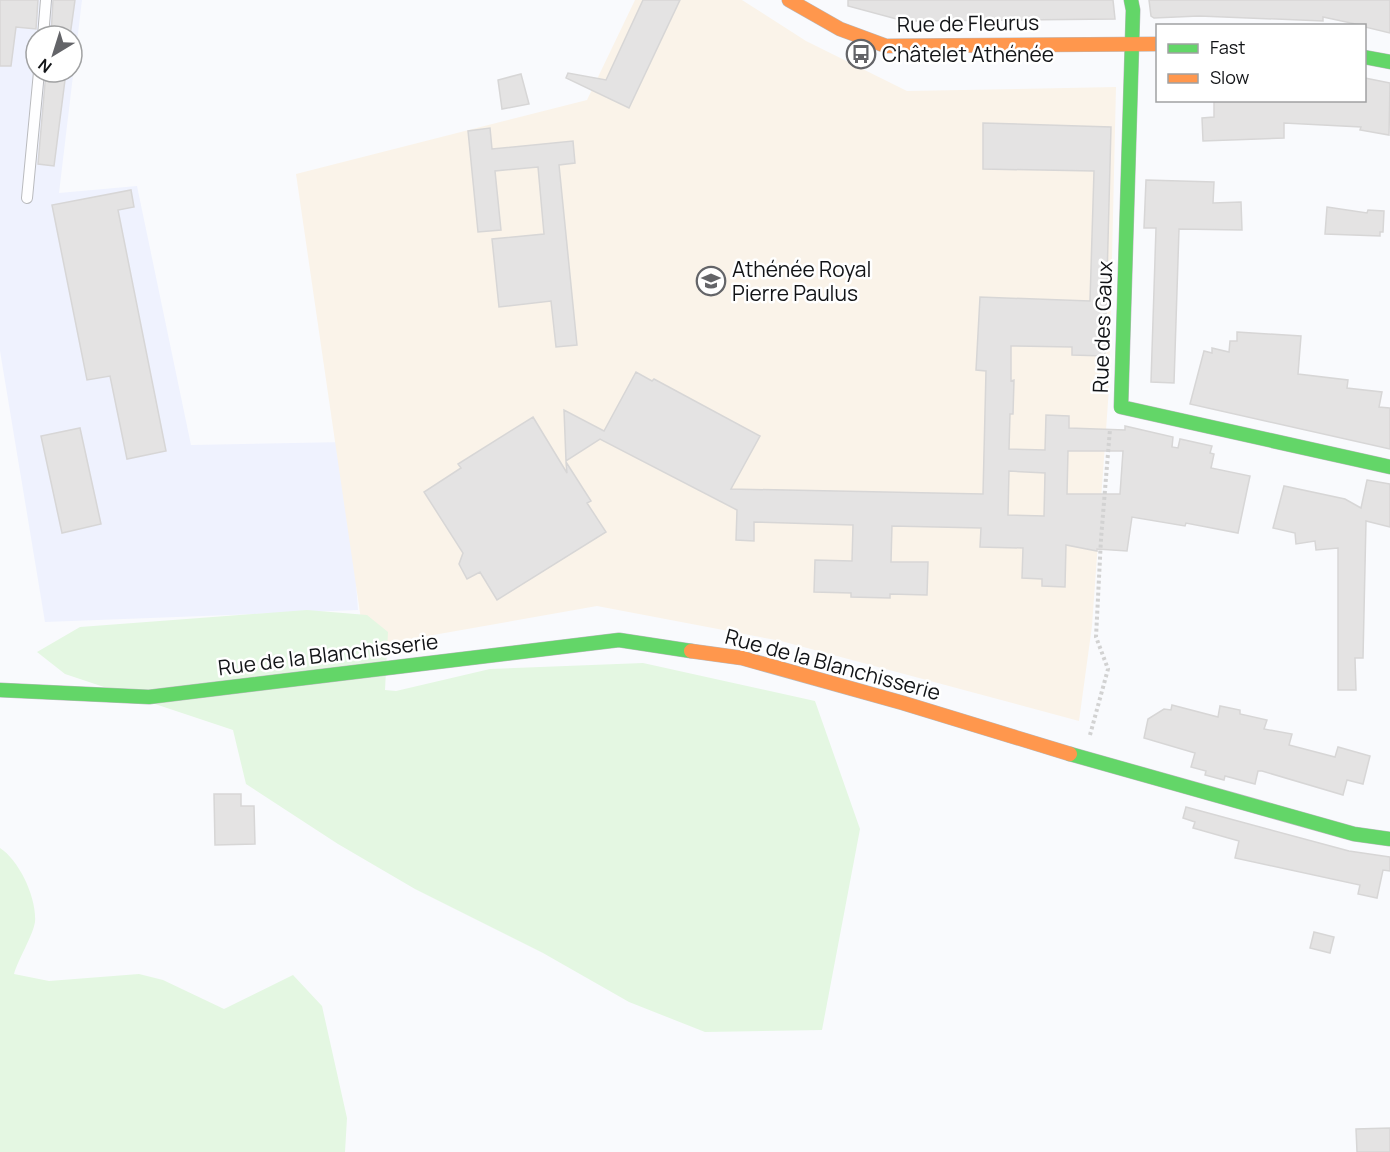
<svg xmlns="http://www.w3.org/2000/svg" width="1390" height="1152" viewBox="0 0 1390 1152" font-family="Manrope,sans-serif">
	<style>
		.built { fill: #eff2fe; fill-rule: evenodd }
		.education { fill: #faf3e9 }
		.green { fill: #e4f7e2 }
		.building { fill: #e4e3e3; stroke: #d7d6d6; stroke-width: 1.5; fill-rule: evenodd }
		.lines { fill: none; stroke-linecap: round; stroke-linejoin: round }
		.lane-casing { stroke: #b9babd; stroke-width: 12 }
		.fast-casing { stroke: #b9babd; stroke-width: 15 }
		.slow-casing { stroke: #b9babd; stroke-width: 15 }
		.path { stroke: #d2d2d2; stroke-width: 4; stroke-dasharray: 3 3; stroke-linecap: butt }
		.lane { stroke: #fefeff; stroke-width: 10 }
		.fast { stroke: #63d668; stroke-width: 14 }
		.slow { stroke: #ff974d; stroke-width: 14 }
		.labels { text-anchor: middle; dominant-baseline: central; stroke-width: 5; stroke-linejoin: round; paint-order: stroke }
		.street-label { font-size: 21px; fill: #121417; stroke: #fff }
		.poi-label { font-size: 21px; fill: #121417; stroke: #fff; text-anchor: start }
	</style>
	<rect width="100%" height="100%" fill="#f9fafd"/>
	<path class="built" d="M0,0H82L59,193L137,186L191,445L346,442L358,610L45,622L0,351ZM36,36H72V72H36Z"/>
	<path class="education" d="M635,0H742L806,41L907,91L1116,87L1109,388L1092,626L1079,721L781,641L597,606L365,647L296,174L587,100Z"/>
	<path class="green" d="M307,610L367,615L388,632L385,690L396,691L490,669L643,663L815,701L860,829L822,1030L705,1032L629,1002L543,953L415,889L338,844L246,784L233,730L65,674L37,652L80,627Z
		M0,848C19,860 37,898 35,922C33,935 18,960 14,974L49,981L139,974L163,980L224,1009L293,975L322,1006L347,1118L345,1152H0Z"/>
	<path class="building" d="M0,0H38L36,29L16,27L11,66H0Z
		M53,0H75L70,36H51Z
		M643,0H680L629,108L566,78L568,73L606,80Z
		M848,0H1113L1115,19L904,21L848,6Z
		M1149,0H1390V33L1365,27V26L1323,17V21L1199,16L1154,18L1151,16Z
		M46,72H66L54,166L38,164Z
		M521,74L529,104L502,109L498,80Z
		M1365,78L1390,83L1389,135L1360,130L1361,127L1284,123V138L1203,141L1202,118L1214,117V100H1365Z
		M983,123L1111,127L1105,356L1072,355V347L1011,346V381L1014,380L1013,414H1010L1009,449L1045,450L1046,415L1069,416V428L1125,430V426L1173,437L1172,447L1178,448L1180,439L1212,446L1210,453L1214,454L1211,468L1250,476L1238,533L1186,523L1185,526L1132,517L1127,551L1097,549V551L1066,545L1065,587L1042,586V579L1022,578L1023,548L980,547L981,528L892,526L891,562H928L927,595L890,594V598L851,597V593L814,592L815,560L852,561L853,525L754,522V541L736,540L737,510L600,439L566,461L564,410L604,431L636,372L652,381L654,379L760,436L731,489L983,494L986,371L976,370L980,297L1090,301L1094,171L983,169ZM1068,451H1123L1120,494H1067ZM1009,471L1045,473L1044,516L1008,515Z
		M490,128L492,149L573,141L575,163L559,165L577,345L556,347L551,301L499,307L492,239L544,234L538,167L495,171L501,230L478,232L468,131Z
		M1146,180L1214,182L1213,203L1241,202L1242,230L1179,229L1174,383L1151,382L1156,228H1144Z
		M131,190L134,207L118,210L166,451L127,459L110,376L87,380L52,205Z
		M1327,207L1367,213L1368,210L1384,211L1383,232H1380V236L1325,234Z
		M1237,332L1301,336L1298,374L1348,380L1347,388L1382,392L1379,407L1390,408V449L1190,404L1204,351L1212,353V348L1229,352L1230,341H1237Z
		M533,417L567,473L566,462L591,501L587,503L606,532L497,600L480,572L467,579L459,564L463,553L424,492L461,468L458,464Z
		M80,428L101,524L62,533L41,436Z
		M1367,480L1390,484V527L1366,521L1363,658H1355L1356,690H1338V548L1316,550L1315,541L1296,544L1295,533L1273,528L1284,486L1345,499L1361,508Z
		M1172,705L1218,717L1220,706L1240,710V714L1267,720L1264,729L1292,734L1289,745L1335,757L1338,747L1370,756L1363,784L1347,780L1343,795L1262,771H1258L1255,784L1225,776L1224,780L1205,775L1206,771L1191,767L1195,753L1144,738L1148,719L1164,709L1171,710Z
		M214,794H241V806H254L255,844L215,845Z
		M1186,807L1349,851L1390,857V871L1383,870L1377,898L1358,894L1360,885L1235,858L1239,841L1193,828L1195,822L1183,818Z
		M1314,932L1334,937L1330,953L1310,948Z
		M1390,1128V1152H1357L1356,1129Z"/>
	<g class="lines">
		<g class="lane-casing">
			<path id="lane" d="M43,36L46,0
				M27,198L39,72"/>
		</g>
		<g class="fast-casing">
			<path id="fast" d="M1131,0L1133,10L1121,407L1390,467
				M1364,57L1390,62
				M0,690L149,697L619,640L691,651
				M1070,754L1354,834L1390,839"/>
		</g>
		<g class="slow-casing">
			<path id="slow" d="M789,0L840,29L886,46L1158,44
				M691,651L742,658L903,703L1070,754"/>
		</g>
		<path class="path" d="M1090,735L1108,669L1096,637L1101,539L1110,429"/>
		<use href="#lane" class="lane"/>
		<use href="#fast" class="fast"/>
		<use href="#slow" class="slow"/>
	</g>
	<defs>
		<g id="bus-ring" transform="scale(1.5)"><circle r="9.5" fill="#fff" stroke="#636468" stroke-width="1.5"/><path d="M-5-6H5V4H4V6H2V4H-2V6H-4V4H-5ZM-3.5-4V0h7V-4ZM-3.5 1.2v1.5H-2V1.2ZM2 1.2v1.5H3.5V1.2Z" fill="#636468"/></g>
		<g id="school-ring" transform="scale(1.5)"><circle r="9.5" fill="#fff" stroke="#636468" stroke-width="1.5"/><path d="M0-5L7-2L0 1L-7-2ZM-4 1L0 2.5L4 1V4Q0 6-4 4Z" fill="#636468"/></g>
	</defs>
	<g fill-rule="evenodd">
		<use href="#bus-ring" x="861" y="54"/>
		<use href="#school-ring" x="711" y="281"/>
	</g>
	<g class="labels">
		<g class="street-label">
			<text transform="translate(968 23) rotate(-1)">Rue de Fleurus</text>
			<text transform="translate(1102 327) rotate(-88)">Rue des Gaux</text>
			<text transform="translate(328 654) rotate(-7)">Rue de la Blanchisserie</text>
			<text transform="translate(833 664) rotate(15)">Rue de la Blanchisserie</text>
		</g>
		<g class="poi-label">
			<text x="882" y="54">Châtelet Athénée</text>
			<text x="732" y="269">Athénée Royal<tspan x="732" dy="24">Pierre Paulus</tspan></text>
		</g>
	</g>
	<rect x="1156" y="24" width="210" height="78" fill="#ffffff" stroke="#a0a1a2" stroke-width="1.5"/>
	<rect x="1168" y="44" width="30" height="9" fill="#63d668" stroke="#a0a1a2" stroke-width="1.5"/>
	<text x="1210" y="54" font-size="18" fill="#121417">Fast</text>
	<rect x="1168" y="74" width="30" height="9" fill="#ff974d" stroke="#a0a1a2" stroke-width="1.5"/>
	<text x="1210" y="84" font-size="18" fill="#121417">Slow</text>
	<g transform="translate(54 54) rotate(218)"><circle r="28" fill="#ffffff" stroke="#a0a1a2" stroke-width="1.5"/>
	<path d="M0-4.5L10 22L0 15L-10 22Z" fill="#636468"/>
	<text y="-9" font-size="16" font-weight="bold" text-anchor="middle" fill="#121417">N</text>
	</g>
</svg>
